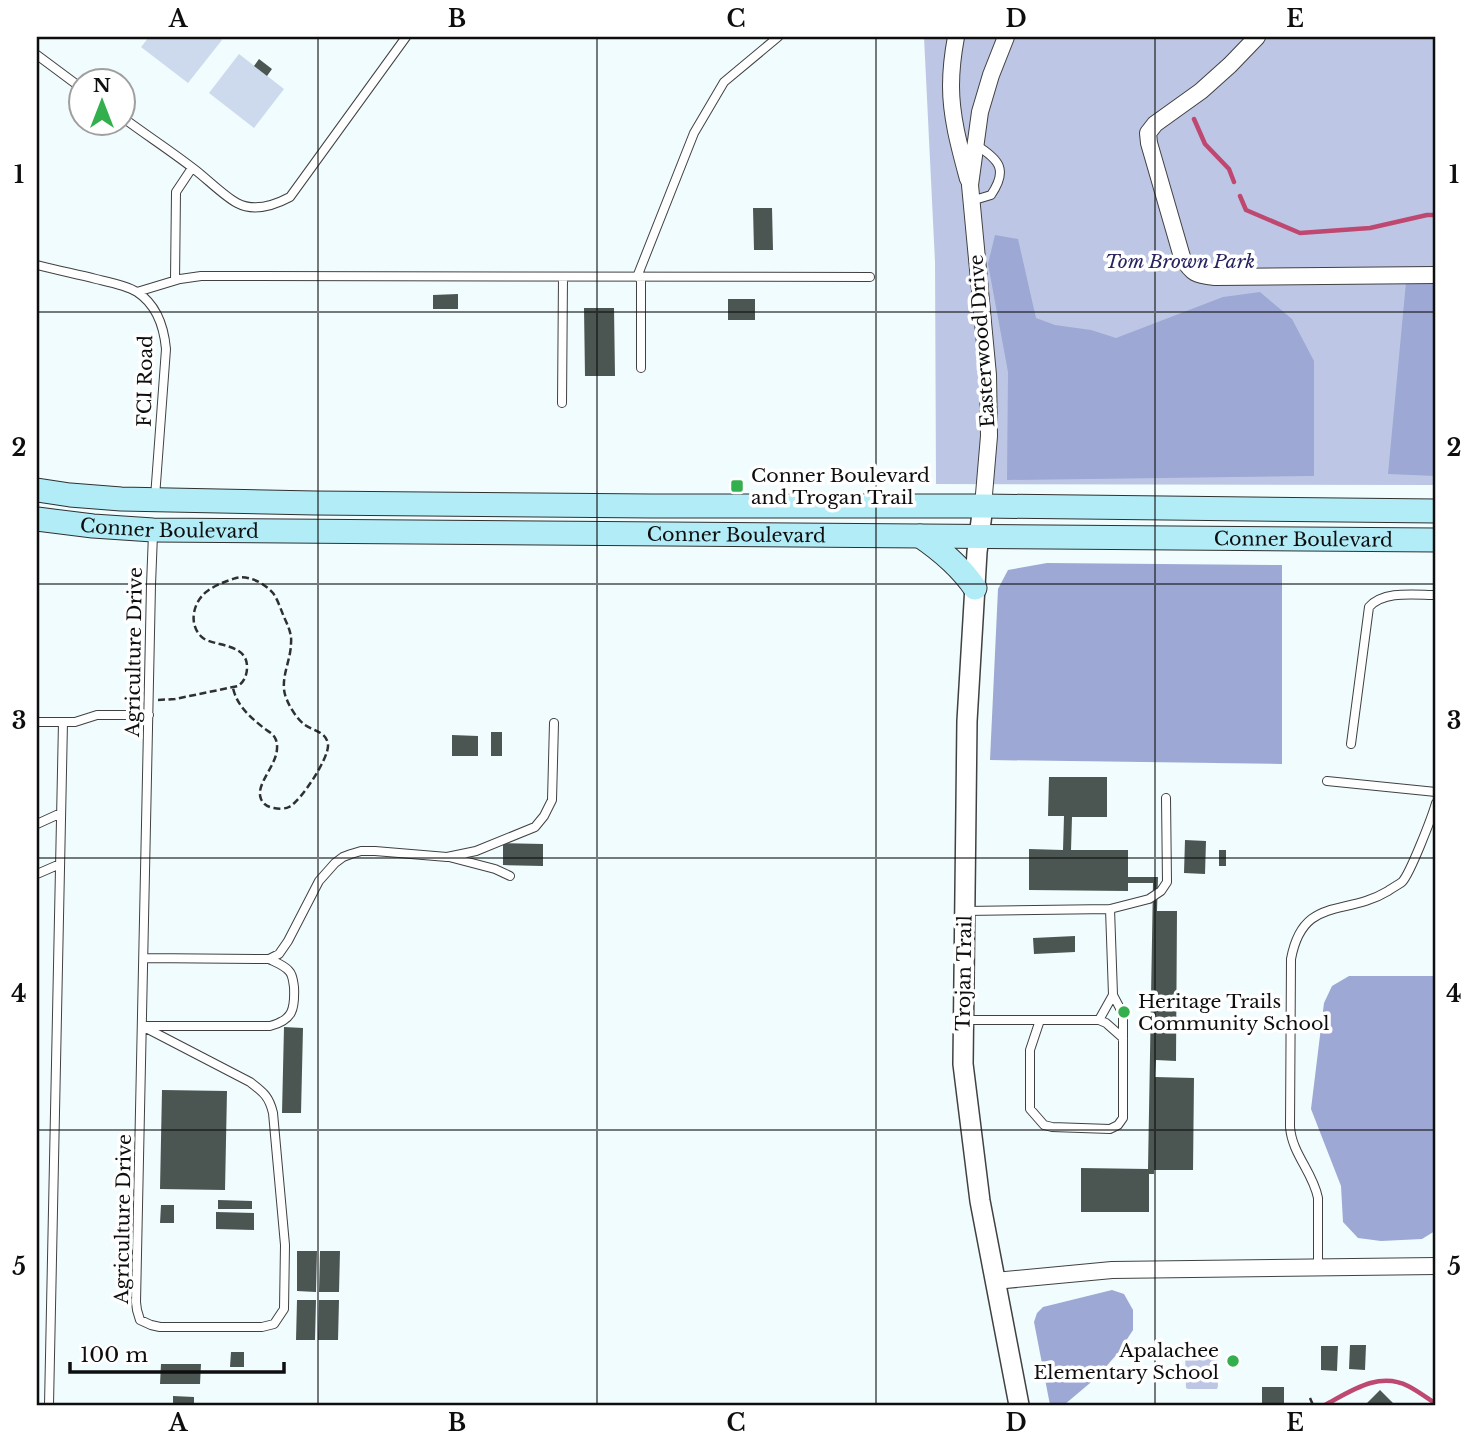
<svg xmlns="http://www.w3.org/2000/svg" width="1473" height="1442" viewBox="0 0 1473 1442" font-family="'Libre Baskerville',serif">
	<style>
		.green { fill: #bdc7e5 }
		.forest { fill: #9da8d4 }
		.pitch { fill: #cddaed }
		.lines { fill: none; stroke-linecap: round; stroke-linejoin: round }
		.stream { stroke: #bf4871; stroke-width: 4.5 }
		.building { fill: #4b5552 }
		.service-casing { stroke: #414141; stroke-width: 10 }
		.minor-casing { stroke: #414141; stroke-width: 18 }
		.tertiary-casing { stroke: #414141; stroke-width: 22 }
		.secondary-casing { stroke: #303030; stroke-width: 25 }
		.path { stroke: #303030; stroke-width: 2.5; stroke-dasharray: 7 3.5; stroke-linecap: butt }
		.service { stroke: #fff; stroke-width: 8 }
		.minor { stroke: #fff; stroke-width: 16 }
		.tertiary { stroke: #fff; stroke-width: 19 }
		.secondary { stroke: #b1ecf7; stroke-width: 23 }
		.grid { fill: none; stroke: #0e0e0e; stroke-width: 2; stroke-opacity: 0.55 }
		.poi-dot { fill: #34af4e; stroke: #fff; stroke-width: 2.5 }
		.labels { text-anchor: middle; dominant-baseline: central; stroke-width: 7; stroke-linejoin: round; paint-order: stroke }
		.park-label { font-size: 19px; font-style: italic; fill: #28245f; stroke: #fff }
		.street-label { font-size: 19px; fill: #0e0e0e; stroke: #fff }
		.poi-label { font-size: 19px; fill: #0e0e0e; stroke: #fff; text-anchor: start }
		.neatline { fill: none; stroke: #0e0e0e; stroke-width: 2.5 }
		.grid-label { font-size: 23px; text-anchor: middle; font-weight: bold; fill: #0e0e0e }
	</style>
	<rect width="100%" height="100%" fill="#f0fcfd"/>
	<path class="green" d="M924,37H1436V485L936,484L935,262Z
		M1187,1349L1217,1350L1218,1386L1217,1389H1188L1186,1388L1185,1352Z"/>
	<path class="forest" d="M995,235L1018,239L1036,318L1055,325L1091,330L1116,338L1223,297L1260,292L1292,319L1314,361V476L1007,480L1008,372L988,264Z
		M1406,282H1436V476L1388,474Z
		M1047,563L1282,565V764L990,760L998,589L1008,570Z
		M1349,976H1436V1227L1435,1231L1422,1239L1381,1241L1358,1238L1343,1222L1341,1186L1311,1109L1324,1003L1332,986Z
		M1112,1290L1124,1294L1133,1310V1330L1118,1353L1096,1378L1064,1405H1050L1034,1322L1037,1313L1043,1307Z"/>
	<path class="pitch" d="M149,37H218L222,40L188,83L141,47Z
		M239,54L284,89L254,128L209,93Z"/>
	<g class="lines">
		<path class="stream" d="M1194,119L1205,144L1229,169L1234,182
			M1240,196L1246,210L1300,233L1370,228L1427,215H1436
			M1325,1405C1351,1391 1379,1371 1408,1386C1418,1391 1427,1398 1436,1404"/>
	</g>
	<path class="building" d="M259,59L272,69L267,76L254,66Z
		M753,208H772L773,250H754Z
		M458,294V309H433V295Z
		M728,299H755V320H728Z
		M584,308H614L615,376H585Z
		M491,732H502V756H491Z
		M452,735L478,736V756H452Z
		M1049,777H1107V817H1072L1071,850H1128V877H1158L1157,911H1177L1176,1061L1156,1060L1155,1077L1194,1078L1193,1170H1154V1174H1149V1212H1081V1168L1148,1169L1153,883H1128V891L1029,890V849L1063,850L1064,816H1048Z
		M1185,840L1206,841L1205,874L1184,873Z
		M503,843L543,844V866L503,865Z
		M1219,850H1226V866H1219Z
		M1075,936V952L1034,954L1033,938Z
		M284,1027L303,1028L301,1113H282Z
		M162,1090L227,1091L225,1190L160,1189Z
		M218,1200L252,1201V1209H218Z
		M161,1205H174V1223H160Z
		M216,1212L254,1213V1230L216,1229Z
		M297,1251H317L316,1292L297,1291Z
		M320,1251H340L339,1292H319Z
		M297,1300H316L315,1340H296Z
		M319,1300H339L338,1340H318Z
		M1350,1345H1366L1365,1370L1349,1369Z
		M1321,1346H1338L1337,1371L1321,1370Z
		M231,1352H244V1367H230Z
		M161,1364H201L200,1384H160Z
		M1262,1387H1284V1405H1262Z
		M1380,1390L1395,1405H1365Z
		M173,1396L194,1397V1405H173Z"/>
	<g class="lines">
		<g class="service-casing">
			<path id="service" d="M37,55L80,87
				M122,117C146,135 171,151 194,169C206,178 225,197 237,203C254,212 275,205 290,197L406,37
				M971,201L991,195C1008,170 1000,160 976,145
				M37,265C56,270 76,274 96,279C109,282 126,285 137,292C157,305 164,327 166,349L155,497
				M637,277L694,133L724,82L778,37
				M641,277V368
				M175,280L176,192L192,168
				M137,292L180,279L201,276L870,277
				M562,403L563,277
				M37,722H75L97,715H149
				M1351,744L1369,607C1384,590 1416,595 1436,595
				M1327,781L1436,792
				M37,824L61,813
				M449,857L495,869L510,876
				M37,874L60,864
				M965,911L1110,909L1149,899L1161,891L1167,882L1166,798
				M144,958L269,959C275,962 284,965 289,971C293,975 293,981 294,987C295,1009 293,1020 270,1026H145
				M269,959L279,954L288,941L319,881L335,863L343,857L351,854L361,851H375L447,857L476,851L535,827L544,816L552,800L554,723
				M964,1020H1099L1106,1023L1123,1038
				M1040,1020L1030,1050V1109L1044,1125L1052,1127L1110,1129L1118,1125L1123,1118V1014L1113,995L1110,909
				M1099,1020L1113,995
				M142,1026L250,1082C263,1092 269,1096 273,1113L285,1245L284,1309L274,1324L262,1327H160L151,1325L140,1320L137,1310L136,1302L151,585L153,534
				M1318,1267V1198C1313,1172 1292,1154 1290,1127L1291,959C1303,895 1345,917 1388,891C1392,888 1398,885 1402,882C1410,874 1432,817 1436,803
				M49,1405L63,722"/>
		</g>
		<g class="minor-casing">
			<path id="minor" d="M956,37C953,53 951,70 951,86C951,118 960,149 968,179
				M1257,37L1230,65L1201,91L1155,124L1148,133L1149,143L1182,257C1192,274 1196,275 1215,277L1436,275
				M983,506L989,436L988,375L970,185L980,112L991,75L1006,37
				M995,1281L1112,1270L1436,1266"/>
		</g>
		<g class="tertiary-casing">
			<path id="tertiary" d="M983,506L977,552L967,721L963,1064L980,1201L1019,1405"/>
		</g>
		<g class="secondary-casing">
			<g id="secondary">
				<path d="M37,490L70,495L121,499L315,503L652,506H983L1436,511"/>
				<path id="s1" d="M37,519L93,526L153,530L1436,540"/>
				<path d="M920,536C942,551 960,566 975,588"/>
			</g>
		</g>
		<path class="path" d="M158,700L175,699L238,686C244,682 247,675 247,668C248,643 216,647 203,638C189,627 192,606 203,595C210,587 226,581 236,578C249,575 264,583 273,593C278,600 281,610 284,617C288,626 292,634 291,643C291,662 278,681 287,700C290,708 298,720 305,725C314,731 327,732 328,745C329,758 301,801 289,807C285,809 278,809 274,808C268,807 264,805 261,799C254,782 283,762 276,740C274,734 269,732 265,729C250,717 237,706 233,688
			M1310,1398L1313,1405"/>
		<use href="#service" class="service"/>
		<use href="#minor" class="minor"/>
		<use href="#tertiary" class="tertiary"/>
		<use href="#secondary" class="secondary"/>
	</g>
	<path class="grid" d="M318,37V1405M597,37V1405M876,37V1405M1155,37V1405M37,312H1436M37,584H1436M37,858H1436M37,1130H1436"/>
	<g class="poi-dot">
		<rect x="730" y="479" width="14" height="14" rx="3.5"/>
		<circle cx="1124" cy="1012" r="7"/>
		<circle cx="1233" cy="1361" r="7"/>
	</g>
	<g class="labels">
		<g class="park-label">
			<text x="1180" y="261">Tom Brown Park</text>
		</g>
		<g class="street-label">
			<text transform="translate(982 341) rotate(-94)">Easterwood Drive</text>
			<text transform="translate(145 381) rotate(-89)">FCI Road</text>
			<text stroke="none"><textPath href="#s1" startOffset="133">Conner Boulevard</textPath></text>
			<text stroke="none"><textPath href="#s1" startOffset="700">Conner Boulevard</textPath></text>
			<text stroke="none"><textPath href="#s1" startOffset="1267">Conner Boulevard</textPath></text>
			<text transform="translate(134 652) rotate(-89)">Agriculture Drive</text>
			<text transform="translate(964 973) rotate(-89)">Trojan Trail</text>
			<text transform="translate(123 1219) rotate(-89)">Agriculture Drive</text>
		</g>
		<g class="poi-label">
			<text x="751" y="475">Conner Boulevard<tspan x="751" dy="22">and Trogan Trail</tspan></text>
			<text x="1138" y="1001">Heritage Trails<tspan x="1138" dy="22">Community School</tspan></text>
			<text x="1219" y="1350" text-anchor="end">Apalachee<tspan x="1219" dy="22">Elementary School</tspan></text>
		</g>
	</g>
	<rect width="1473" height="1442" fill="none" stroke="#ffffff" stroke-width="77"/>
	<g transform="translate(102 102)"><circle r="33" fill="#ffffff" stroke="#9f9f9f" stroke-width="2"/>
	<path d="M0-5L12 26L0 18L-12 26Z" fill="#34af4e"/>
	<text y="-10" font-size="19" font-weight="bold" text-anchor="middle" fill="#0e0e0e">N</text>
	</g>
	<path d="M70 1362v10h214v-10" fill="none" stroke="#0e0e0e" stroke-width="3.5"/>
	<text x="80" y="1362" font-size="21" fill="#0e0e0e" stroke="#ffffff" stroke-width="5" paint-order="stroke">100 m</text>
	<rect x="38" y="38" width="1396" height="1366" class="neatline"/>
	<g class="grid-label">
		<text x="178" y="27">A</text>
		<text x="457" y="27">B</text>
		<text x="736" y="27">C</text>
		<text x="1016" y="27">D</text>
		<text x="1295" y="27">E</text>
		<text x="19" y="183">1</text>
		<text x="1454" y="183">1</text>
		<text x="19" y="456">2</text>
		<text x="1454" y="456">2</text>
		<text x="19" y="729">3</text>
		<text x="1454" y="729">3</text>
		<text x="19" y="1002">4</text>
		<text x="1454" y="1002">4</text>
		<text x="19" y="1275">5</text>
		<text x="1454" y="1275">5</text>
		<text x="178" y="1431">A</text>
		<text x="457" y="1431">B</text>
		<text x="736" y="1431">C</text>
		<text x="1016" y="1431">D</text>
		<text x="1295" y="1431">E</text>
	</g>
</svg>
